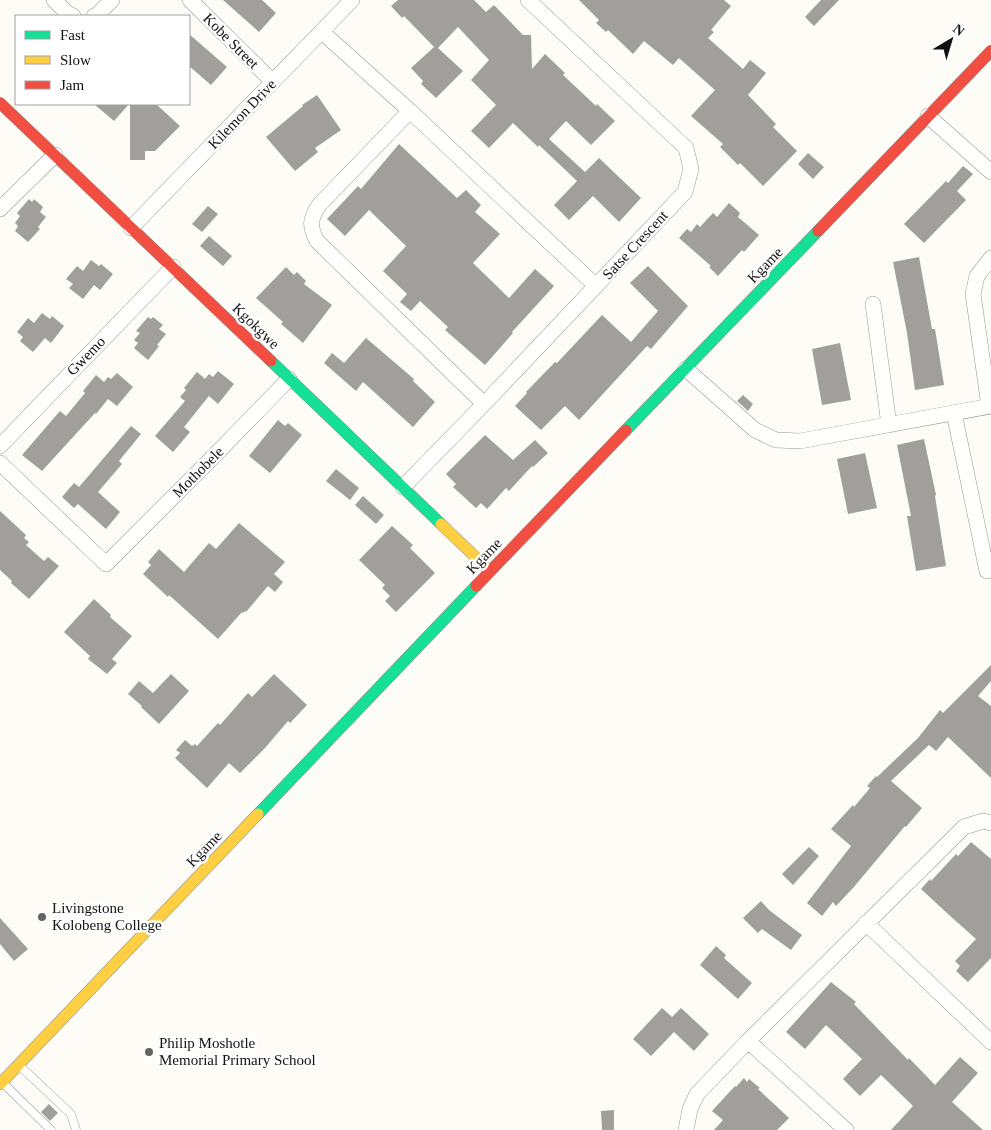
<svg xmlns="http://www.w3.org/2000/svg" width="991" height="1130" viewBox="0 0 991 1130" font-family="'Times New Roman',serif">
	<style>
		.building { fill: #a19f9c }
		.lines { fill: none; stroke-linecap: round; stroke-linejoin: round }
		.lane-casing { stroke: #979795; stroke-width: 9 }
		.street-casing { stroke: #979795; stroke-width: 16 }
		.fast-casing { stroke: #8e8d8b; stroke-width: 12 }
		.slow-casing { stroke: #8e8d8b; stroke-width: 12 }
		.jam-casing { stroke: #8e8d8b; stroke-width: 12 }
		.lane { stroke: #fffffe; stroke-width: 8 }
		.street { stroke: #fffffe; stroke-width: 15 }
		.fast { stroke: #16e098; stroke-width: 11 }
		.slow { stroke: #ffcf43; stroke-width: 11 }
		.jam { stroke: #f24e42; stroke-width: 11 }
		.poi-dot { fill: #646362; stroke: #fff; stroke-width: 2 }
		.labels { text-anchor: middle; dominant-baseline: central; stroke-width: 5; stroke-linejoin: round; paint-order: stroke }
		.street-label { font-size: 15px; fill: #111; stroke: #fff }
		.poi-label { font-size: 15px; fill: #111; stroke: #fff; text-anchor: start }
	</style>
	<rect width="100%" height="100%" fill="#fdfcf7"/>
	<path class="building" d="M223,0H262L276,13L259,32Z
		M398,0H474L486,12L494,5L523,35H531L532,69L545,54L565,73L563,75L596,106L597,104L615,121L591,145L566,121L549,139L585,172L599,158L641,198L619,222L593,196L569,220L554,205L577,181L539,145L538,147L513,123L489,148L471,131L496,105L471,80L489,60L458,27L438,48L463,71L436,98L421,84L423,81L411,68L434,47L404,16L402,18L391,6Z
		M579,0H724L731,6L711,30L714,32L708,38L743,69L750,60L766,73L748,95L776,124L773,127L797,151L763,186L740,163L738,165L720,147L723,144L691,116L715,90L679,58L673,65L644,41L633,54L608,30L606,32L596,23L599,20Z
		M821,0H839L814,26L805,17Z
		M189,34L227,67L211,85L189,66Z
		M317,95L341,130L315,148L318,152L295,171L266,137L303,106L302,105Z
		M94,104H129L114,121Z
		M130,104H156L180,126L155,151H145V160H130Z
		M399,144L457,198L466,190L481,205L475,212L500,234L473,263L509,298L535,269L554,286L512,332L513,333L485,365L445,330L448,327L420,301L411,311L400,302L407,294L383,271L406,246L369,210L345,236L327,219L358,186L361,189Z
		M808,153L824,167L813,179L798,164Z
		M963,166L973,174L957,191L966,200L924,243L904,224L946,181L948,183Z
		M29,199L32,202L34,199L43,207L40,212L46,217L38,227L40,229L28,242L15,231L18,226L15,223L20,216L17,213Z
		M729,203L740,213L738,217L759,235L744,252L742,250L718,276L709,267L711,266L679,238L687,229L691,232L697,224L700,227L713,213L717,217Z
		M208,206L218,214L202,232L192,224Z
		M209,236L232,256L223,266L200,246Z
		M919,257L932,329H935L944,385L915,390L907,333L893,262Z
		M91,260L99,266L101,264L113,274L100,290L94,285L83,299L69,288L73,284L66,279L77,266L83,271Z
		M648,266L688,306L651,349L647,346L579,420L565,406L541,430L515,406L527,393L526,392L555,362L557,363L602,315L631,342L658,311L630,283Z
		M286,267L294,275L297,272L306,281L304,284L332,305L303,343L281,324L283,322L256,298Z
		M42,313L50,319L52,316L64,326L51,343L45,338L33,352L20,341L23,337L17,332L28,318L34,323Z
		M148,317L151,319L153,317L163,325L159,329L166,334L157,345L159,346L148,360L134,348L138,343L134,340L140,333L136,331Z
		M366,338L414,379L413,381L435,402L413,427L363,382L356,391L324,363L332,353L344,363Z
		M840,343L851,400L822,405L812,349Z
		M218,371L234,384L218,404L209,396L184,427L190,432L173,452L155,436L185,401L180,397L186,390L184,388L197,372L205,379L209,374L213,377Z
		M117,373L133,387L117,406L108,399L96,414L95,413L42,471L22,455L60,411L66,416L85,393L83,391L96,375L104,382L108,377L111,379Z
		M743,395L753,404L748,411L737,401Z
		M278,420L285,426L288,423L302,435L270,473L249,456Z
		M131,426L141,434L119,461L122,464L98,492L120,512L106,529L78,504L74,508L62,497L74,483L79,487Z
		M485,435L513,460L535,440L548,453L533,467L532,466L509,491L506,488L487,509L481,503L476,508L453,487L456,484L446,474Z
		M924,439L936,495L935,496L946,566L916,571L907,516H911L897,445Z
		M865,453L877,508L848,514L837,459Z
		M336,469L359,488L350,500L326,481Z
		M363,496L384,515L376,524L355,505Z
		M0,511L26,535L24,538L29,542L26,545L44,561L48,557L59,566L29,599L11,583L12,581L0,570Z
		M239,523L285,562L274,574L283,582L275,592L268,586L246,612L245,611L243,613L242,612L218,639L169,595L168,597L143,574L151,565L148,562L159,549L184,572L209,543L216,549Z
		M392,526L413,545L410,548L435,573L396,612L385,601L390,596L382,588L385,585L359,560Z
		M94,599L111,615L110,617L132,636L112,659L117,663L107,674L88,659L90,656L64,632Z
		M991,665V681L978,696L991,706V778L948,737L936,751L929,745L891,781L922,808L906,827L905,826L853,888L836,906L833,902L822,916L807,903L851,846L831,829L853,805L854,807L870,788L867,786L876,776L877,777L918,738L940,710L943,713Z
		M171,674L189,691L159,724L141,707L142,706L128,694L139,681L153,693Z
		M274,674L307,705L290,723L288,721L265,748L240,773L229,763L207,788L175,758L180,753L176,750L185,740L192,746L195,744L197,746L218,723L220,725L248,693L252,697Z
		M971,842L991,859V958L968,982L956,971L960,966L955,961L976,939L948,914L921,889L930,879L931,881L956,854L958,856Z
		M809,847L819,856L793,885L782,874Z
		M761,901L769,910L802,935L791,950L762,929L758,933L743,918Z
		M0,918L28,949L14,961L0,944Z
		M716,946L726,955L724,958L752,983L738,999L700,965Z
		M831,982L856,1002L854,1004L908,1060L909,1058L935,1085L960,1057L978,1073L952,1102L983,1130H891L913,1106L881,1075L860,1096L843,1079L862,1059L826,1025L805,1049L786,1032Z
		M662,1008L672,1017L681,1008L709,1034L694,1051L674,1032L651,1056L633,1039Z
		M744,1078L747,1082L749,1079L760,1088L758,1089L789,1118L777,1130H714L723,1120L712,1111L735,1086L736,1087Z
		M49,1104L58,1113L50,1121L41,1112Z
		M614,1110V1130H602L601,1111Z"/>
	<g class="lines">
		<g class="lane-casing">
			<path id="lane" d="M20,1066L71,1114L76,1130
				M4,1084L51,1130"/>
		</g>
		<g class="street-casing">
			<path id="street" d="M54,0L67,13L73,16
				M190,0L273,82
				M94,16L97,15L112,0
				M322,32L410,111L596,286
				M410,111L319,205C310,219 309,226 317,241L484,404
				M928,116L991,172
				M0,209L55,155
				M131,228L352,0
				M873,304L889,425
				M686,369L755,430L776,440L800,441L991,406
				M989,406L973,294L977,276L991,258
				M954,413L987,571
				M0,446L173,267
				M0,463L106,564L212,458L289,379
				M403,487L484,404L685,192L691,169L686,148L528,0
				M866,923L991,1042
				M748,1041L846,1130
				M686,1130L690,1109L697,1094L748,1041L964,827L983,821L991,823"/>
		</g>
		<g class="fast-casing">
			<path id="fast" d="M271,361L441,524
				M626,430L818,231
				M258,814L476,586"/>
		</g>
		<g class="slow-casing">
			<path id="slow" d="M441,524L490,571
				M0,1084L258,814"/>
		</g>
		<g class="jam-casing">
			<path id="jam" d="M0,103L271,361
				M818,231L991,51
				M476,586L626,430"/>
		</g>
		<use href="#lane" class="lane"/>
		<use href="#street" class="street"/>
		<use href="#fast" class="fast"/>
		<use href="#slow" class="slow"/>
		<use href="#jam" class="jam"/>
	</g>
	<g class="poi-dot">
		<circle cx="42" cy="917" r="5"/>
		<circle cx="149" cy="1052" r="5"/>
	</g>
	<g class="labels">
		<g class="street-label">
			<text transform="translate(231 41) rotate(45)">Kobe Street</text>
			<text transform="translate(242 114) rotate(-46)">Kilemon Drive</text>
			<text transform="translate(635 245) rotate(-47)">Satse Crescent</text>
			<text transform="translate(765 265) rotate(-46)">Kgame</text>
			<text transform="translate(256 326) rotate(44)">Kgokgwe</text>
			<text transform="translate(86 356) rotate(-46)">Gwemo</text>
			<text transform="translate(198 472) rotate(-45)">Mothobele</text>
			<text transform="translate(484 556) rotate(-46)">Kgame</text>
			<text transform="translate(204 849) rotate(-46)">Kgame</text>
		</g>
		<g class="poi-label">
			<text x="52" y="908">Livingstone<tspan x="52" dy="17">Kolobeng College</tspan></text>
			<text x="159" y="1043">Philip Moshotle<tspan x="159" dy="17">Memorial Primary School</tspan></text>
		</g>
	</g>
	<rect x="15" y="15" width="175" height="90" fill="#ffffff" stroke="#a0a0a0"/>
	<rect x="25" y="31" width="25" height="8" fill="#16e098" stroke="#a0a0a0"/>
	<text x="60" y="40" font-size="15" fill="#111111">Fast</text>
	<rect x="25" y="56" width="25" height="8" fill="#ffcf43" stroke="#a0a0a0"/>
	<text x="60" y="65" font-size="15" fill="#111111">Slow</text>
	<rect x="25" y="81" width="25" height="8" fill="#f24e42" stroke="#a0a0a0"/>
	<text x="60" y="90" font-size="15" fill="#111111">Jam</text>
	<g transform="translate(951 40) rotate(38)" stroke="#ffffff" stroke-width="4" paint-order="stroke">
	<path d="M0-4L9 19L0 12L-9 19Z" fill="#111111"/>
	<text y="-8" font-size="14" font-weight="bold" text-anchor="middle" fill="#111111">N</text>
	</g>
</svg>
